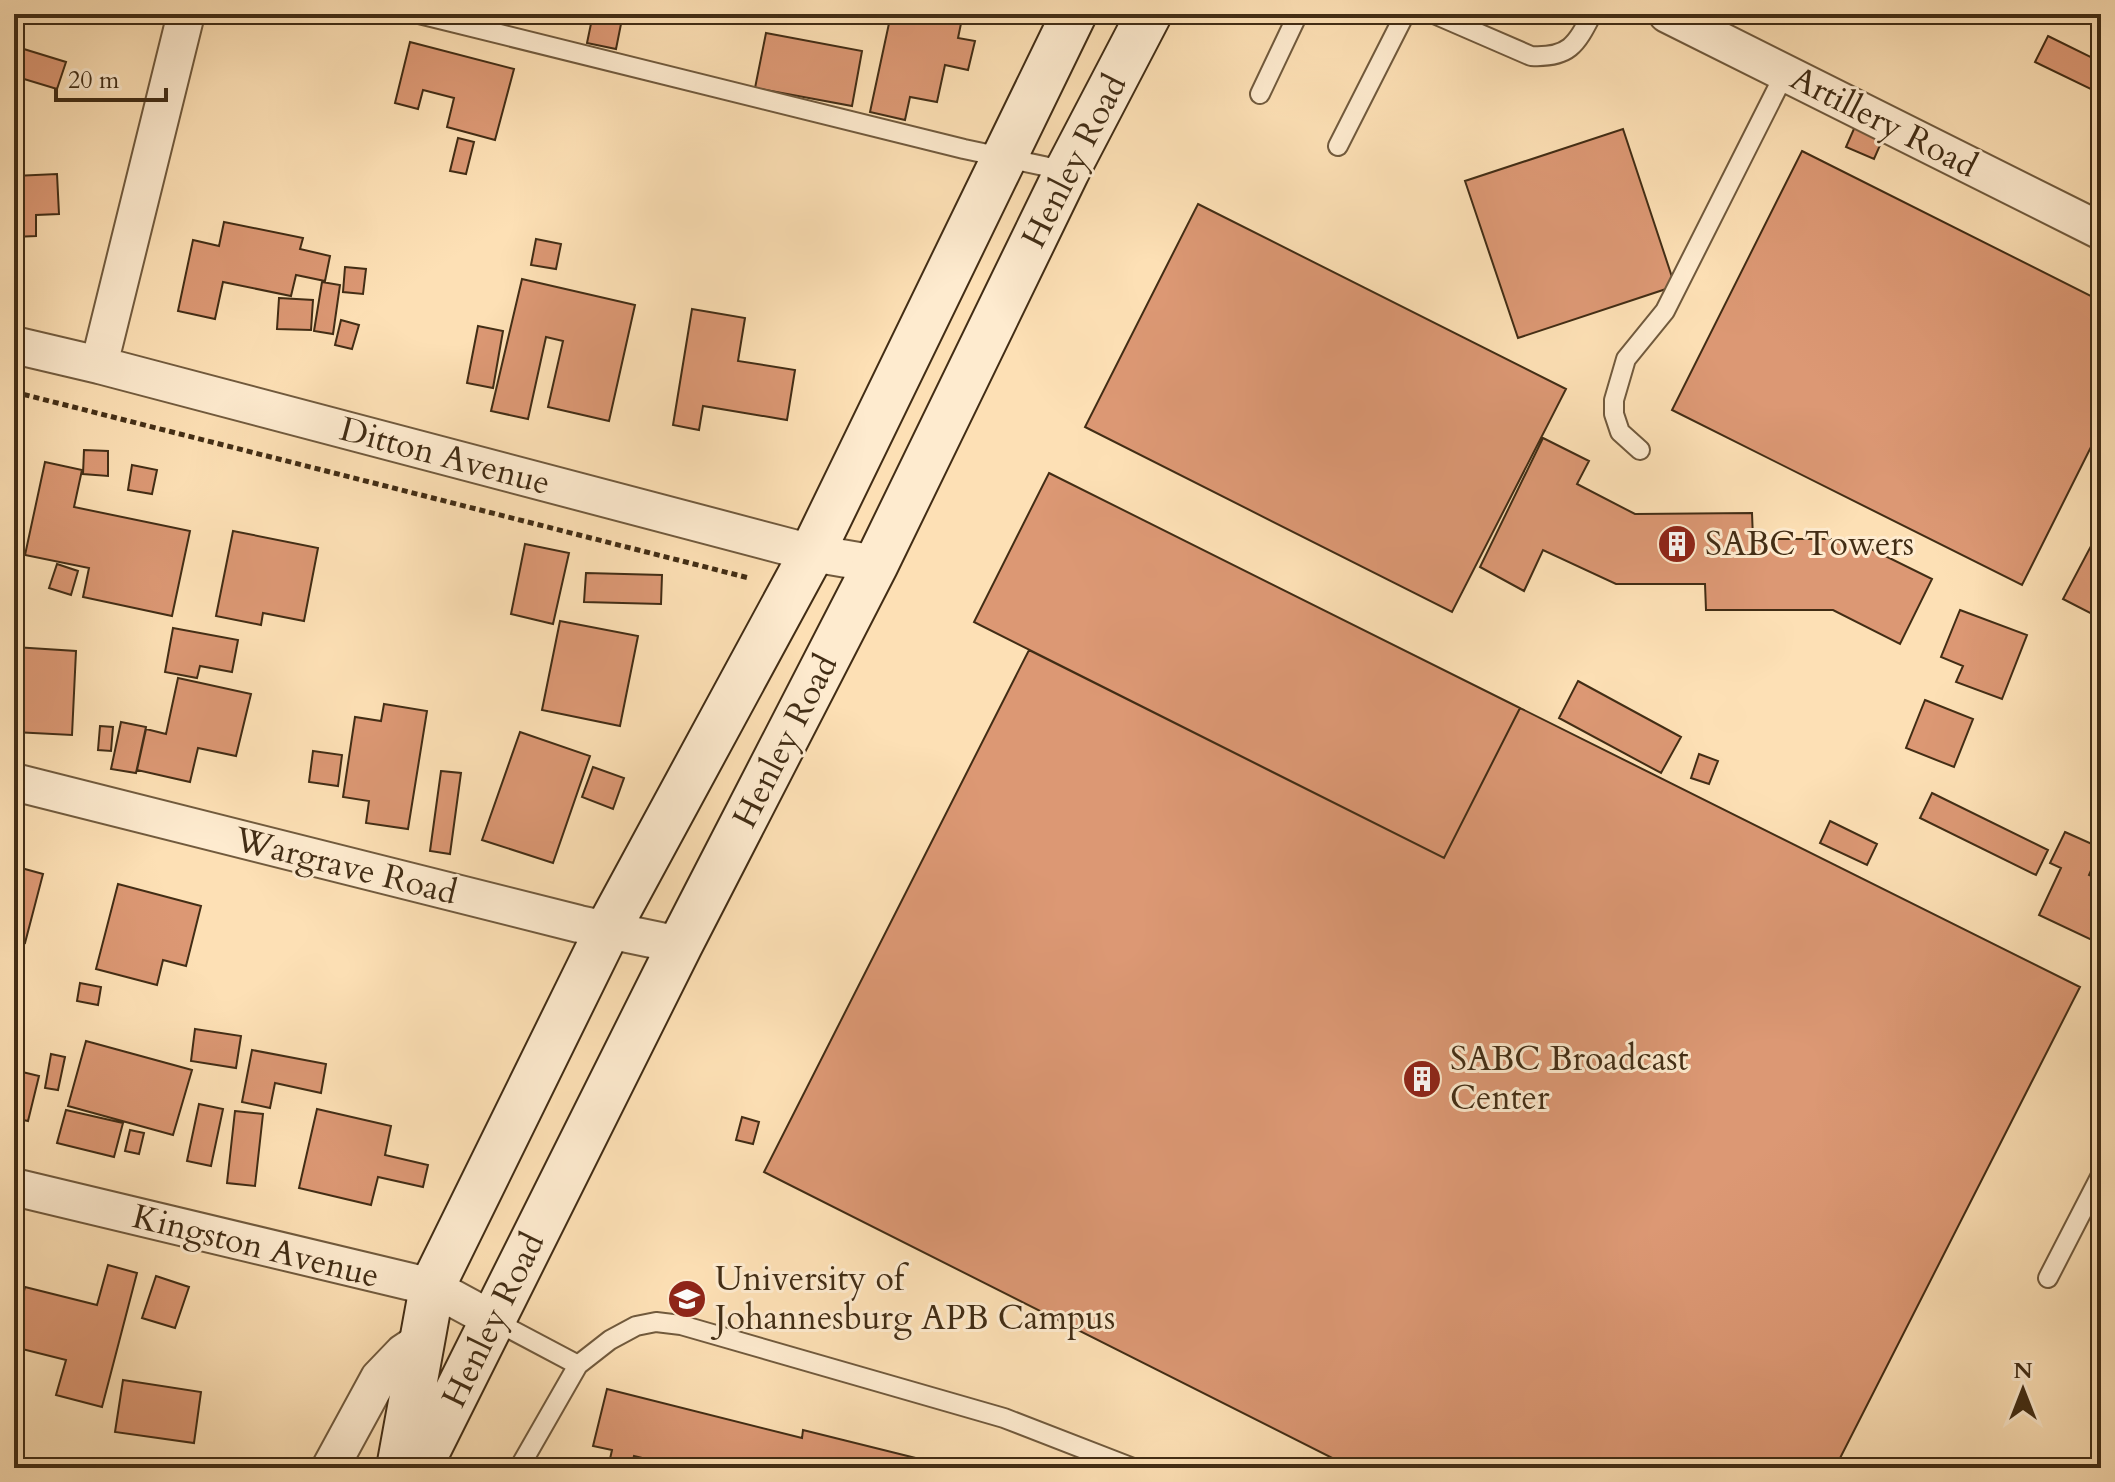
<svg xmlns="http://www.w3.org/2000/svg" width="2115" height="1482" viewBox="0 0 2115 1482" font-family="Cardo,serif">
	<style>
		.building { fill: #dc9874; stroke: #422d15; stroke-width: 2 }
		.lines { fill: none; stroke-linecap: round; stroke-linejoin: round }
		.service-casing { stroke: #715a3d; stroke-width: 22 }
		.minor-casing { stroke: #715a3d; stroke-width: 40 }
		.secondary-casing { stroke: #422d15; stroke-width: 48 }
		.path { stroke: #422d15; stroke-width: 5; stroke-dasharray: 6 4; stroke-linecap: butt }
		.service { stroke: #feebcf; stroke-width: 18 }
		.minor { stroke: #feebcf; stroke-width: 36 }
		.secondary { stroke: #feebcf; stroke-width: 44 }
		.labels { text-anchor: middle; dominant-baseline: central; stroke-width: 6; stroke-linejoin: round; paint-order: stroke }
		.street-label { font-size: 34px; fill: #422d15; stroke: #feebcf }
		.poi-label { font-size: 34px; fill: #422d15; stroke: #feebcf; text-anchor: start }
	</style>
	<rect width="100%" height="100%" fill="#fde0b5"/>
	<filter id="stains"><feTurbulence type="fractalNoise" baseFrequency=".0025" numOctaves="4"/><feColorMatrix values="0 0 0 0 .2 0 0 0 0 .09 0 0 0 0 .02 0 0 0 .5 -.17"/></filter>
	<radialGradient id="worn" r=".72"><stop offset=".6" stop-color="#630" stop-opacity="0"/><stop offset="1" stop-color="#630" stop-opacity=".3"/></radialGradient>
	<path class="building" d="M593,14H623L616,49L587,43Z
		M891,14H963L958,38L975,41L968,70L945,65L937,102L910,97L905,120L870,112Z
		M766,33L862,51L852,106L755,88Z
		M2048,36L2101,62V94L2035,62Z
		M410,42L514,69L495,140L447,127L454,98L423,90L418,109L395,103Z
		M14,46L66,62L57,89L14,76Z
		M1860,115L1888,127L1874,159L1846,147Z
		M1623,129L1675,286L1518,338L1465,181Z
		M458,138L474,142L466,174L450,171Z
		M1802,151L2101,301V427L2022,585L1672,410Z
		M57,174L59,214L36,215V236L14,237V176Z
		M1198,204L1566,389L1452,612L1085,427Z
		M224,222L303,238L300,249L330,256L325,281L296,275L291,296L223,282L215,319L178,311L193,240L219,246Z
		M536,239L561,244L556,269L531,265Z
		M345,267L366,269L363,294L343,292Z
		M522,279L635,305L609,421L548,407L563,341L546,337L528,419L491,411Z
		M322,282L340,285L333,334L314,331Z
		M279,298L313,300L311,330L277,329Z
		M692,309L745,318L738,361L795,370L787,420L703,406L699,430L673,425Z
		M341,320L359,325L352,349L335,345Z
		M478,326L503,331L493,388L467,383Z
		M1543,438L1589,461L1577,484L1635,514L1752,513L1753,539H1851L1932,579L1900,644L1833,610H1706L1705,584H1616L1543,550L1524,591L1480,567Z
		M84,450L108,451V476L83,474Z
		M45,462L82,470L74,507L190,531L172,616L83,597L89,568L25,555Z
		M132,465L157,470L152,494L128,490Z
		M1049,473L1520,708L1444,858L974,622Z
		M233,531L318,548L304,621L263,613L261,625L216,616Z
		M525,544L569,553L553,624L511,614Z
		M2091,546L2101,551V607L2096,616L2063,599Z
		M57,564L78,571L71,595L49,588Z
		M586,573L662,575L661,604L584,602Z
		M1960,610L2027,635L2002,699L1956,682L1963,666L1941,657Z
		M560,621L638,636L620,726L542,710Z
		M173,628L238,640L232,672L200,666L197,678L165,672Z
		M14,647L76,651L72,735L14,732L16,671H14Z
		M1029,650L1444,858L1520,708L2080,987L1835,1468H1352L764,1172Z
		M178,678L251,694L236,756L198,748L190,782L137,770L146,729L166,734Z
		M1578,681L1681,737L1661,773L1559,718Z
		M1925,700L1973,719L1954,767L1906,748Z
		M384,704L427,711L408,829L366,823L369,801L343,797L355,717L381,721Z
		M121,722L146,727L136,773L111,769Z
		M100,726L113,727L111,751L98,750Z
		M520,732L590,756L553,863L482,840Z
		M313,751L342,755L338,786L309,782Z
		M1699,754L1718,761L1709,784L1691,778Z
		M593,767L624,778L613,809L582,797Z
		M441,771L461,773L450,854L430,851Z
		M1932,793L2048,850L2036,875L1920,818Z
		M1830,821L1877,844L1867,865L1820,843Z
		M2065,832L2101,848L2089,875L2101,880V927L2094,941L2039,915L2061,868L2050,863Z
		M14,866L43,874L25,943L14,940Z
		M118,884L201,906L186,966L163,960L157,985L96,969Z
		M80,983L101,987L98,1005L77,1001Z
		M195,1029L241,1036L236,1068L191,1061Z
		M86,1041L192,1070L173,1135L68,1106Z
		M252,1050L326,1064L321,1093L275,1083L270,1108L242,1102Z
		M51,1054L65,1057L58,1090L45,1088Z
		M14,1070L39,1076L28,1121L14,1118Z
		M199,1104L223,1109L211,1166L187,1161Z
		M317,1109L391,1126L385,1155L428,1165L423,1187L378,1177L371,1205L299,1188Z
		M66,1110L123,1123L114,1157L57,1143Z
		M235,1111L263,1114L255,1186L227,1183Z
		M742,1117L759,1122L753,1144L736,1140Z
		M130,1130L144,1133L139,1154L125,1151Z
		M108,1265L137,1273L102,1407L56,1395L66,1360L14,1347V1330L25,1287L97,1305Z
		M156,1276L189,1287L175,1328L142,1318Z
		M123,1380L201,1392L194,1443L115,1432Z
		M607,1389L802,1438L803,1430L956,1468H683L634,1456L631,1468H608L612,1450L593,1446Z"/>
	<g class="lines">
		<g class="service-casing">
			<path id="service" d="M419,14L964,149L1067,171
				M1434,14L1531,56C1569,58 1576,45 1592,14
				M1260,94L1298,14
				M1338,146L1405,14
				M1640,450L1620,432L1614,414V400L1626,359L1665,311L1785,73
				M2048,1278L2101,1175
				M493,1320L578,1365
				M519,1468L578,1365L610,1340L636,1326L656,1322L681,1325L1004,1418L1133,1468"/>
		</g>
		<g class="minor-casing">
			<path id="minor" d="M1667,14L2101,231
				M14,345L99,365L812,553L876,564
				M99,365L186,14
				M14,782L579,924L680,945
				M14,1187L432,1287L493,1320
				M330,1468L379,1378L403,1353L421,1341"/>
		</g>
		<g class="secondary-casing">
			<path id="secondary" d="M399,1468L432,1287L607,931L812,553L1074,14
				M419,1468L680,945L876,564L1067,171L1149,14"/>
		</g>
		<path class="path" d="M14,392L749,578"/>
		<use href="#service" class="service"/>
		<use href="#minor" class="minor"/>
		<use href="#secondary" class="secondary"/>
	</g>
	<defs>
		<g id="building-disc" transform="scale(2)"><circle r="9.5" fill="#8f2418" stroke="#feebcf"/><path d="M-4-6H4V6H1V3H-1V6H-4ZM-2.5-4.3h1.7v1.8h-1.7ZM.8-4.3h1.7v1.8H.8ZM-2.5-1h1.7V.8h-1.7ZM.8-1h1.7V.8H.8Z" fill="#fff"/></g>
		<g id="university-disc" transform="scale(2)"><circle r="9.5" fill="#8f2418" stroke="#feebcf"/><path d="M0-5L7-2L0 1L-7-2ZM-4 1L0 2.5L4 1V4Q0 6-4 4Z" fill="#fff"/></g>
	</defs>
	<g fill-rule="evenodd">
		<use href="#building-disc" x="1677" y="544"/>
		<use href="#building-disc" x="1422" y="1079"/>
		<use href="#university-disc" x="687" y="1299"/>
	</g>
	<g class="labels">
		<g class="street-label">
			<text transform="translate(1884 122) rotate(27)">Artillery Road</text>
			<text transform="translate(1074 161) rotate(-63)">Henley Road</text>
			<text transform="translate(445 456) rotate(15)">Ditton Avenue</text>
			<text transform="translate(785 741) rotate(-63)">Henley Road</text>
			<text transform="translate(346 866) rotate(14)">Wargrave Road</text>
			<text transform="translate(256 1246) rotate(14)">Kingston Avenue</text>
			<text transform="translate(493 1320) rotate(-64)">Henley Road</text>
		</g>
		<g class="poi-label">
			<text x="1705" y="544">SABC Towers</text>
			<text x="1450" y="1059">SABC Broadcast<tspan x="1450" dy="39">Center</tspan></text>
			<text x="715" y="1279">University of<tspan x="715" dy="39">Johannesburg APB Campus</tspan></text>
		</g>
	</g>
	<rect width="2115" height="1482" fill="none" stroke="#fde0b5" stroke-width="48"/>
	<rect x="16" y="16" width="2083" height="1450" fill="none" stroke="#422d15" stroke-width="4"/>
	<rect x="24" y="24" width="2067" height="1434" fill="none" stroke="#422d15" stroke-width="2"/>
	<g transform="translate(2023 1390)" stroke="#feebcf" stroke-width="6" paint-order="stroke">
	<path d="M0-6L14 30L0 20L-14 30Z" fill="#422d15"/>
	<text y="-12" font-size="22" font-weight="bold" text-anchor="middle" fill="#422d15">N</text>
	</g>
	<path d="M56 88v12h110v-12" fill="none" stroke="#422d15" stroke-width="4"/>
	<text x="68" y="88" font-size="24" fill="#422d15" stroke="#feebcf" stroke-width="6" paint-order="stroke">20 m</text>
	<rect width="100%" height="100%" filter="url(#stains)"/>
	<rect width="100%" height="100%" fill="url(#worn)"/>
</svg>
